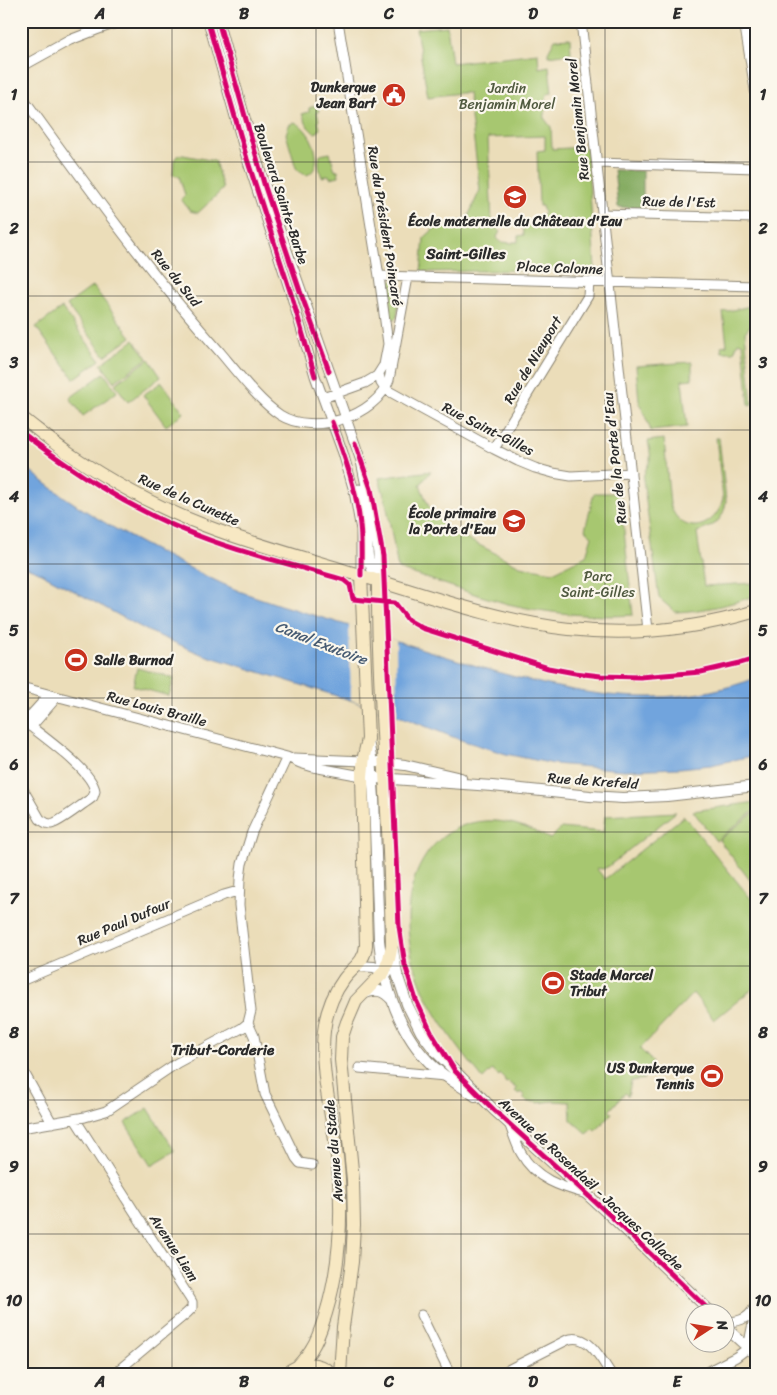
<svg xmlns="http://www.w3.org/2000/svg" width="777" height="1395" viewBox="0 0 777 1395" font-family="Sriracha,sans-serif">
	<style>
		.green { fill: #a7c770; stroke: #69794e; fill-rule: evenodd }
		.forest { fill: #85ac62; stroke: #586c46 }
		.water { fill: #71a4dd; stroke: #4e6884 }
		.pier { fill: #ebddb9 }
		.lines { fill: none; stroke-linecap: round; stroke-linejoin: round }
		.minor-casing { stroke: #8b8472; stroke-width: 11 }
		.tertiary-casing { stroke: #8b8472; stroke-width: 12 }
		.secondary-casing { stroke: #8b8472; stroke-width: 14 }
		.minor { stroke: #fff; stroke-width: 9 }
		.tertiary { stroke: #fff; stroke-width: 10 }
		.secondary { stroke: #f7e8c3; stroke-width: 12 }
		.cycleway-casing { stroke: #fbf7ec; stroke-width: 8 }
		.cycleway { stroke: #d6006c; stroke-width: 5 }
		.grid { fill: none; stroke: #2b2b2b; stroke-width: 1; stroke-opacity: 0.55 }
		.labels { text-anchor: middle; dominant-baseline: central; stroke-width: 4.5; stroke-linejoin: round; paint-order: stroke }
		.poi-label { font-size: 14px; font-weight: bold; fill: #2b2b2b; stroke: #fbf7ec; text-anchor: end }
		.park-label { font-size: 14px; fill: #505a40; stroke: #fbf7ec }
		.street-label { font-size: 14px; fill: #2b2b2b; stroke: #fbf7ec }
		.neighbourhood-label { font-size: 15px; font-weight: bold; fill: #2b2b2b; stroke: #fbf7ec }
		.water-label { font-size: 15px; font-style: italic; fill: #475b72; stroke: #fbf7ec }
		.neatline { fill: none; stroke: #2b2b2b; stroke-width: 2 }
		.grid-label { font-size: 16px; text-anchor: middle; font-weight: bold; fill: #2b2b2b }
	</style>
	<rect width="100%" height="100%" fill="#fbf7ec"/>
	<filter id="ink" filterUnits="userSpaceOnUse"><feTurbulence type="fractalNoise" baseFrequency=".02" numOctaves="2"/><feDisplacementMap in="SourceGraphic" scale="10" xChannelSelector="R" yChannelSelector="G"/><feConvolveMatrix kernelMatrix="1 2 1 2 8 2 1 2 1" color-interpolation-filters="sRGB"/></filter>
	<filter id="wash" filterUnits="userSpaceOnUse"><feTurbulence type="fractalNoise" baseFrequency=".0096" numOctaves="4" result="noise"/><feDisplacementMap in="SourceGraphic" scale="20" xChannelSelector="R" yChannelSelector="G"/><feGaussianBlur stdDeviation="1.12" result="paint"/><feColorMatrix in="noise" values="0 0 0 0 0 0 0 0 0 0 0 0 0 0 0 0 0 1.4 0 .05"/><feComposite in="paint" operator="in"/></filter>
	<g filter="url(#wash)">
		<rect width="100%" height="100%" fill="#ebddb9"/>
		<path class="green" d="M447,26L452,63L538,53L539,68L549,66L552,93L547,94C544,102 547,110 544,118L551,127L552,149L587,147L595,269L421,272L424,238L435,228L467,219L480,190L468,93H460L428,97L416,29ZM545,136V150L537,151L539,206H542L544,213L543,215L539,216L540,225L523,226L524,235L518,236V242H513V243L501,242L497,238L498,235L500,232L492,223L488,138Z
			M570,38L571,53L548,56V52L555,39Z
			M317,105L319,111L317,112L319,120L318,121L320,128L318,132L314,133L308,127L302,114L309,112V108Z
			M294,122C311,127 327,167 307,175L301,173L296,168L286,134L289,125Z
			M330,153L335,171L338,170L339,176L330,178L329,175L322,177C319,170 318,162 320,155Z
			M178,155H183L215,161L223,189L198,213L190,211L181,199L185,195L179,176L173,175L174,160Z
			M386,280L400,282L401,284L397,317L395,319L392,318L389,312L385,281Z
			M93,286L131,337L105,356L67,305Z
			M756,305V319L745,332L752,404L749,405L743,344L738,342L734,352H722L721,346L727,345L723,312Z
			M62,308L100,360L74,379L36,327Z
			M134,340L148,358L114,382L101,364Z
			M149,359L161,377L128,402L115,384Z
			M692,362V379L682,380L687,427L651,431L639,401L636,366Z
			M104,373L117,392L83,416L70,398Z
			M162,382L184,413L166,426L143,395Z
			M716,438H719L726,500C724,520 715,526 697,532L704,586L754,583L756,586V595C731,605 702,611 675,612L659,598L643,479C644,472 646,469 649,463C652,456 649,448 648,441L664,439L670,504C680,537 715,531 723,499Z
			M431,471L420,485L429,507L446,528L520,566L553,572L586,556L592,536L585,530L594,493H620L633,615C595,618 545,613 508,604C471,594 434,580 398,569L386,502L379,478Z
			M137,668L174,678L169,696L133,686Z
			M379,801H382L387,943H384Z
			M756,802V809L716,841L693,811Z
			M756,811V888L719,840Z
			M676,812L609,866L603,869L596,868L605,879L684,816L756,905V986L714,1020L693,993L640,1049L653,1062L642,1076L644,1079L631,1081L628,1096L625,1093L609,1111L612,1113L596,1131L593,1129L587,1134L571,1120L570,1102L553,1101L537,1103V1102H528L523,1098L525,1096L520,1092L519,1094L515,1091L517,1089L508,1082L506,1083L504,1080L505,1079L500,1074L499,1076L492,1070L483,1079C452,1040 421,1001 411,951C393,857 458,786 550,839L561,828L603,832L605,816Z
			M148,1108L175,1151L152,1165L125,1123Z"/>
		<path class="forest" d="M614,170L643,171V208L618,207Z"/>
		<path class="water" d="M21,463C31,471 41,480 52,488C90,516 132,539 174,560C196,571 217,582 239,591C252,596 266,600 280,605C319,617 358,628 397,641C513,677 635,724 756,678V755L711,765L680,768L624,770L554,764L506,754L458,739L407,719L353,701L201,654L148,631L37,571L21,565Z"/>
		<path class="pier" d="M349,625L396,640L397,716L351,700Z"/>
	</g>
	<g filter="url(#ink)">
		<g class="lines">
			<g class="minor-casing">
				<path id="minor" d="M208,21L247,159L291,294L315,376L343,453L354,491L361,530V575
					M218,21L256,157L275,216L361,461L376,536L378,554V580
					M581,21L648,630
					M744,21L756,96
					M21,67L70,40L96,30L122,21
					M21,95C85,183 148,271 220,352C236,371 260,402 280,415C313,436 376,417 389,380L408,277
					M597,163L756,168
					M602,214L756,218
					M379,276L756,286
					M379,374L381,383L385,389L494,449L518,461L535,468L553,473L571,476L631,473
					M323,398L365,383L377,376L384,365L388,344L379,276L338,21
					M494,449L588,296L589,282
					M359,489C363,501 366,514 367,527C369,548 365,561 377,580
					M21,687L287,757L300,763L313,767L362,776
					M21,726L49,695
					M31,727L57,697
					M294,758L363,761
					M21,786L40,819C44,822 46,824 51,824C59,823 81,805 89,800L93,797L95,791C92,770 42,736 25,722
					M21,981L224,895L238,891
					M248,1023L254,1036L265,1094L296,1158L300,1163L312,1165
					M21,1067L52,1123
					M359,1068L445,1076
					M75,1119L189,1297L192,1302V1308L187,1313L114,1374
					M509,1123C513,1133 516,1144 521,1153C535,1179 561,1187 587,1194
					M21,1128L85,1117L106,1111L177,1063L242,1028L248,1023L251,1011L239,905L240,879L242,864L252,832L287,757
					M421,1315L450,1374
					M724,1322C737,1322 748,1320 754,1308
					M748,1348L756,1308
					M500,1374L567,1340C588,1332 601,1359 611,1374
					M703,1374L736,1357L756,1342"/>
			</g>
			<g class="tertiary-casing">
				<path id="tertiary" d="M368,741L371,757L374,798L379,940C383,985 400,1036 434,1067C446,1078 461,1086 475,1096
					M378,762L405,765L461,778
					M378,778L492,786L590,796L623,798L667,796L756,786
					M393,950L397,974L407,1004L421,1032L435,1051L494,1110L614,1219L711,1312
					M357,966L374,967L387,973
					M363,994C376,988 383,990 392,1000
					M724,1326L756,1355"/>
			</g>
			<g class="secondary-casing">
				<path id="secondary" d="M21,417C37,429 52,442 68,453C111,482 158,508 206,526C255,545 306,558 356,574C426,595 497,621 569,629C631,636 696,629 756,611
					M298,1366C303,1360 309,1354 312,1348C319,1337 322,1325 326,1313C343,1257 343,1198 335,1140C330,1107 320,1065 324,1031C326,1013 333,994 344,979C353,967 365,962 366,945L362,776L364,756L368,739L361,575
					M286,1374C300,1361 318,1361 332,1374
					M340,1374L343,1327L352,1262L354,1225L353,1180L341,1060L342,1037L347,1022L356,1001L384,972L389,959L392,945C391,894 389,844 386,793C383,722 377,651 378,580"/>
			</g>
			<use href="#minor" class="minor"/>
			<use href="#tertiary" class="tertiary"/>
			<use href="#secondary" class="secondary"/>
			<g class="cycleway-casing">
				<path id="cycleway" d="M219,24L265,187L300,291L329,371
					M209,26L247,159L291,294L315,376
					M332,422C344,455 357,490 360,525C362,542 361,558 361,575
					M21,432C73,471 124,505 184,530C235,552 292,564 344,580L350,585L353,599L395,603L408,620L422,628L548,668L575,673L601,676L640,677L701,672L740,663L756,658
					M355,443L371,489L383,556L399,926L405,965L416,1000L431,1032L455,1071L494,1110L614,1219L711,1312"/>
			</g>
			<use href="#cycleway" class="cycleway"/>
		</g>
	</g>
	<path class="grid" d="M172,21V1374M316,21V1374M461,21V1374M605,21V1374M21,162H756M21,296H756M21,430H756M21,564H756M21,698H756M21,832H756M21,966H756M21,1100H756M21,1234H756"/>
	<defs>
		<g id="civic-disc" transform="scale(1.25)"><circle r="9.5" fill="#c8321e" stroke="#fbf7ec"/><path d="M-.6-6.5H3V-4.5H.6V-3L4-1V1h2V6H-6V1h2V-1L-.6-3ZM-1.2 2.5V6h2.4V2.5Z" fill="#fff"/></g>
		<g id="school-disc" transform="scale(1.25)"><circle r="9.5" fill="#c8321e" stroke="#fbf7ec"/><path d="M0-5L7-2L0 1L-7-2ZM-4 1L0 2.5L4 1V4Q0 6-4 4Z" fill="#fff"/></g>
		<g id="stadium-disc" transform="scale(1.25)"><circle r="9.5" fill="#c8321e" stroke="#fbf7ec"/><path d="M0-5a6.5 5 0 1 0 0 10a6.5 5 0 1 0 0-10ZM-3.5-1.8h7v3.6h-7Z" fill="#fff"/></g>
	</defs>
	<g fill-rule="evenodd">
		<use href="#civic-disc" x="394" y="95"/>
		<use href="#school-disc" x="515" y="197"/>
		<use href="#school-disc" x="514" y="521"/>
		<use href="#stadium-disc" x="76" y="660"/>
		<use href="#stadium-disc" x="553" y="983"/>
		<use href="#stadium-disc" x="712" y="1076"/>
	</g>
	<g class="labels">
		<g class="poi-label">
			<text x="376" y="87">Dunkerque<tspan x="376" dy="16">Jean Bart</tspan></text>
			<text x="515" y="221" text-anchor="middle">École maternelle du Château d'Eau</text>
			<text x="496" y="513">École primaire<tspan x="496" dy="16">la Porte d'Eau</tspan></text>
			<text x="94" y="660" text-anchor="start">Salle Burnod</text>
			<text x="570" y="975" text-anchor="start">Stade Marcel<tspan x="570" dy="16">Tribut</tspan></text>
			<text x="694" y="1068">US Dunkerque<tspan x="694" dy="16">Tennis</tspan></text>
		</g>
		<g class="park-label">
			<text x="507" y="88">Jardin<tspan x="507" dy="16">Benjamin Morel</tspan></text>
			<text x="598" y="576">Parc<tspan x="598" dy="16">Saint-Gilles</tspan></text>
		</g>
		<g class="street-label">
			<text transform="translate(578 119) rotate(-96)">Rue Benjamin Morel</text>
			<text transform="translate(281 194) rotate(72)">Boulevard Sainte-Barbe</text>
			<text transform="translate(679 202) rotate(1)">Rue de l'Est</text>
			<text transform="translate(385 226) rotate(81)">Rue du Président Poincaré</text>
			<text transform="translate(560 268) rotate(2)">Place Calonne</text>
			<text transform="translate(176 278) rotate(51)">Rue du Sud</text>
			<text transform="translate(533 360) rotate(-59)">Rue de Nieuport</text>
			<text transform="translate(488 429) rotate(27)">Rue Saint-Gilles</text>
			<text transform="translate(615 458) rotate(-96)">Rue de la Porte d'Eau</text>
			<text transform="translate(189 500) rotate(24)">Rue de la Cunette</text>
			<text transform="translate(157 709) rotate(15)">Rue Louis Braille</text>
			<text transform="translate(593 781) rotate(4)">Rue de Krefeld</text>
			<text transform="translate(124 922) rotate(-23)">Rue Paul Dufour</text>
			<text transform="translate(334 1151) rotate(-95)">Avenue du Stade</text>
			<text transform="translate(591 1184) rotate(43)">Avenue de Rosendaël - Jacques Collache</text>
			<text transform="translate(174 1248) rotate(57)">Avenue Liem</text>
		</g>
		<g class="neighbourhood-label">
			<text x="466" y="254">Saint-Gilles</text>
			<text x="223" y="1050">Tribut-Corderie</text>
		</g>
		<g class="water-label">
			<text transform="translate(321 643) rotate(21)">Canal Exutoire</text>
		</g>
	</g>
	<rect width="777" height="1395" fill="none" stroke="#fbf7ec" stroke-width="55"/>
	<g transform="translate(710 1328) rotate(78)"><circle r="24" fill="#fbf7ec" stroke="#a8a59f"/>
	<path d="M0-4L9 19L0 12L-9 19Z" fill="#c8321e"/>
	<text y="-8" font-size="14" font-weight="bold" text-anchor="middle" fill="#2b2b2b">N</text>
	</g>
	<rect x="28" y="28" width="722" height="1340" class="neatline"/>
	<g class="grid-label">
		<text x="100" y="19">A</text>
		<text x="244" y="19">B</text>
		<text x="389" y="19">C</text>
		<text x="533" y="19">D</text>
		<text x="677" y="19">E</text>
		<text x="14" y="100">1</text>
		<text x="763" y="100">1</text>
		<text x="14" y="234">2</text>
		<text x="763" y="234">2</text>
		<text x="14" y="368">3</text>
		<text x="763" y="368">3</text>
		<text x="14" y="502">4</text>
		<text x="763" y="502">4</text>
		<text x="14" y="636">5</text>
		<text x="763" y="636">5</text>
		<text x="14" y="770">6</text>
		<text x="763" y="770">6</text>
		<text x="14" y="904">7</text>
		<text x="763" y="904">7</text>
		<text x="14" y="1038">8</text>
		<text x="763" y="1038">8</text>
		<text x="14" y="1172">9</text>
		<text x="763" y="1172">9</text>
		<text x="14" y="1306">10</text>
		<text x="763" y="1306">10</text>
		<text x="100" y="1387">A</text>
		<text x="244" y="1387">B</text>
		<text x="389" y="1387">C</text>
		<text x="533" y="1387">D</text>
		<text x="677" y="1387">E</text>
	</g>
</svg>
